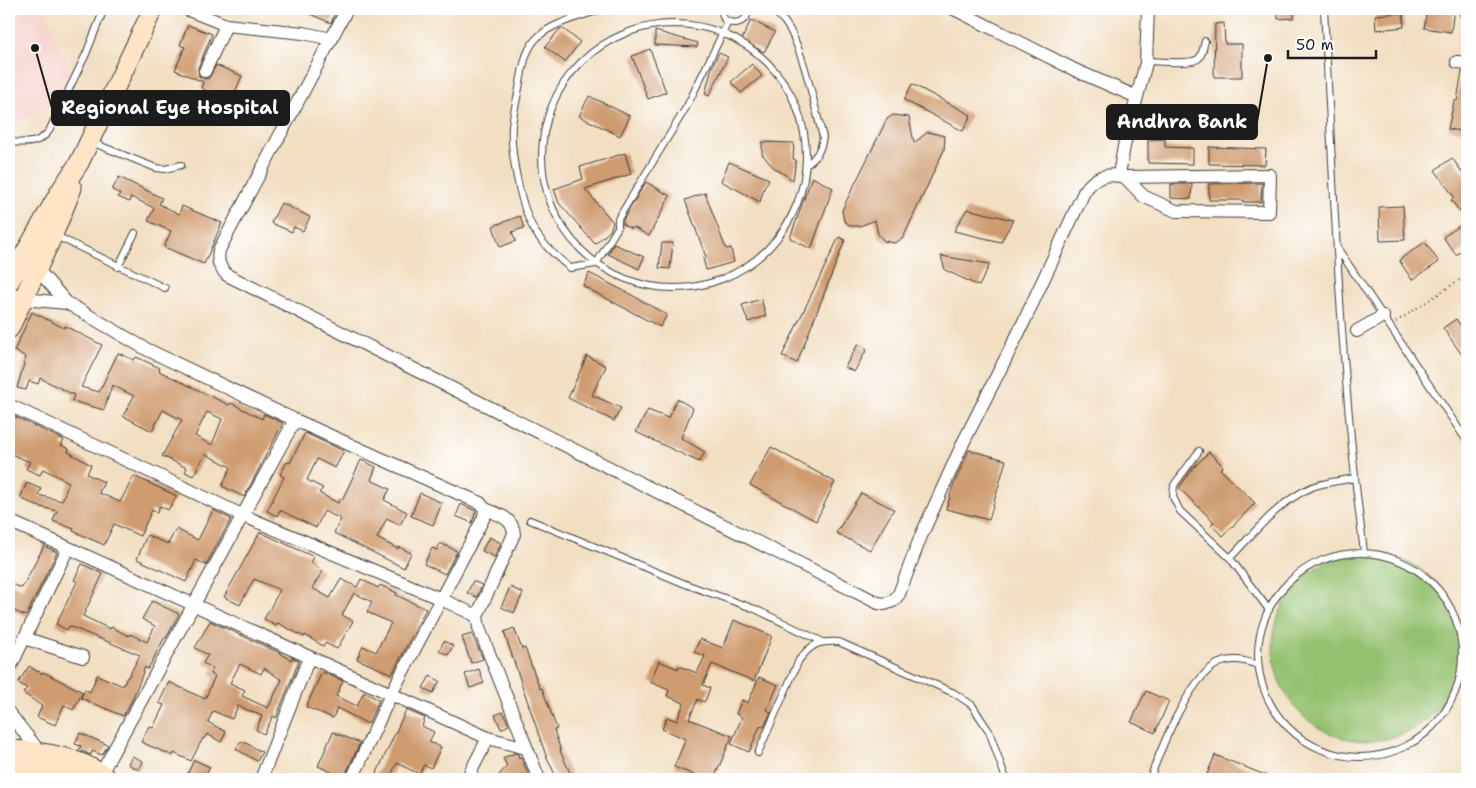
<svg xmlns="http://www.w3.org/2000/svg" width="1476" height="788" viewBox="0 0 1476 788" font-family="'Shantell Sans',sans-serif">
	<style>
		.built { fill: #f7d0ca }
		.green { fill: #94c170; stroke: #586e46 }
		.building { fill: #cf9b70; fill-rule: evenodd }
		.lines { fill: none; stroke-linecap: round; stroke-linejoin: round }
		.lane-casing { stroke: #3c3935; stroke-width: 8 }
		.street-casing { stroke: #3c3935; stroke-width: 14 }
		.secondary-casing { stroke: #3c3935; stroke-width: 21 }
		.path { stroke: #3c3935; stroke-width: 2; stroke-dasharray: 1 4; stroke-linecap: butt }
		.lane { stroke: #fff; stroke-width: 6 }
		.street { stroke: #fff; stroke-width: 12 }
		.secondary { stroke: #ffe4c6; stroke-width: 19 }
		.leader { fill: none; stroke: #1c1c1c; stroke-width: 2 }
		.callout-dot { fill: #1c1c1c; stroke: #fff; stroke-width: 2 }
		.callout { fill: #1c1c1c; stroke: #1c1c1c; stroke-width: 2 }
		.callout-label { font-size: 19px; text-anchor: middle; font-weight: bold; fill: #fff }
	</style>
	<rect width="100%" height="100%" fill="#fff"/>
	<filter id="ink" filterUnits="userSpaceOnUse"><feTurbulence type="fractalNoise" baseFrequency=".02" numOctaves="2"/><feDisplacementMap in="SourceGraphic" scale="10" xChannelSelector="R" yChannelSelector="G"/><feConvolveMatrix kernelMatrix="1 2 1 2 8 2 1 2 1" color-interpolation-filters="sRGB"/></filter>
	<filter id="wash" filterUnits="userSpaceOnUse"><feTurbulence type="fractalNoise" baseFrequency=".0096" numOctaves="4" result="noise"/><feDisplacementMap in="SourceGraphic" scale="20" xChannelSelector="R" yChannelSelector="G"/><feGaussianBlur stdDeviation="1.12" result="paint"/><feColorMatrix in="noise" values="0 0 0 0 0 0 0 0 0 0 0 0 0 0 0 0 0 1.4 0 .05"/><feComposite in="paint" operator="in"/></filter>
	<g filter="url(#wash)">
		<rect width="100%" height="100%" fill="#f2dec1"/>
		<path class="built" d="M9,9H45L76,88L9,128Z"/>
		<path class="green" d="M1273 647a94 94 0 1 1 188 0a94 94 0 1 1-188 0Z"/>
		<g id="blocks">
			<path class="building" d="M298,9H337L331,23Z
				M1278,9H1294V18L1278,19Z
				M1427,9H1454L1451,32L1424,28Z
				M1403,13L1404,27L1376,30L1375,15Z
				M751,20L775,32L764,52L743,41V37Z
				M1224,23L1225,44H1242V77H1214L1215,24Z
				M188,25L212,34L198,68L199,76L205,79L209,78L216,65L242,76L231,101L201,88L203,82L175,70L185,47L180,45Z
				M562,28L580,42L565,62L545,47L559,30Z
				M655,31L698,43L697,47L655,45Z
				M650,49L666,92L648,99L632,56Z
				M719,53L728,57L709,96L705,94L712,67Z
				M752,64L762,76L741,93L731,82Z
				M1462,71H1467V132L1448,129L1454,101H1457Z
				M912,84L971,115L963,131L904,100Z
				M589,96L630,116L620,136L579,116Z
				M893,115L909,117L914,143L928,132L945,136L944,150L903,238L895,243L884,241L878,234L875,220L860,226H851L844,221L842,210L887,119Z
				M1165,139V147L1193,148V164L1148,163V140Z
				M762,142L794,143L793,159L796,160L793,180L773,167L762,154Z
				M1209,147L1266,149L1265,165L1209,164Z
				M625,153L631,174L585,189L613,222L610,231L595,244L559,203L554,189L583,179L580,167Z
				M1452,158L1467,179V247L1456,255L1443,237L1467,221L1451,200L1454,197L1435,170Z
				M729,162L769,179L764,188L760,202L721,181Z
				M119,177L162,198L159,204L179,214L182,206L222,223L204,264L164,247L171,231L148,221L154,208L131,197L129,202L118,197L120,194L112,190Z
				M812,177L833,188L811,249L790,238Z
				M646,182L670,196L649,236L633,227L632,229L623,225V220Z
				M1262,183L1261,202H1243V200H1209V184Z
				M1171,184H1192L1191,199L1171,198Z
				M705,193L726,249L731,248L734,262L706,270L703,258L706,257L685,200Z
				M281,203L310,217L303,231L294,227L292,232L271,223Z
				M1403,206L1405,240L1380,241L1379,207Z
				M967,209L1013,220L1001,242L954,231Z
				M520,216L524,228L512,232L516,241L500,247L493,226Z
				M839,237L845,240L797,363L782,356Z
				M1425,242L1439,262L1412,280L1399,260Z
				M662,243H673L670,269L659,268Z
				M614,244L644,257L639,269L608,254Z
				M941,256L990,264L979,286L945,270Z
				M589,273L630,294L667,315L660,327L583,286Z
				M761,299L766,316L748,322L742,305Z
				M32,312L64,328L65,326L102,345L81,387L99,392L118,353L134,360L136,357L160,368L159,371L229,405L231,403L262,419L264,414L283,423L244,497L222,486L231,467L205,454L193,476L185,472L187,468L162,456L182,420L163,410L152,431L123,416L134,396L112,385L104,410L72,401L74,395L40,378L38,384L29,381L26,390L17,388L26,357L14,351ZM207,412L222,419L212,445L195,436Z
				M1456,319L1467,334V362L1443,328Z
				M858,344L867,349L854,372L845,367Z
				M587,356L606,366L592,395L621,408L614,421L568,398Z
				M677,399L693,408L681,438L705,452L699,462L636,432L648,410L668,418Z
				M9,414L64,440L61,445L69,449L68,452L91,465L87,474L104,482L99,493L120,502L134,476L177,496L168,510L160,506L157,513L152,510L140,536L114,524L104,545L73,531L74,529L53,521L57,511L37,506L20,498L27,483L41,489L38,495L62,501L69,482L43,469L40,475L26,469L30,462L9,453Z
				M305,433L344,451L335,468L317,459L307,480L323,488L319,493L338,503L340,499L342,500L361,460L376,467L371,480L390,489L384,500L407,512L400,525L387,518L377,538L398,549L399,547L411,553L404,568L334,533L341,519L324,511L316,528L280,510L277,516L267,511L284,477L280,475L287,462L290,463Z
				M771,447L835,482L816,521L750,485Z
				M969,450L1006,460L989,520L946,509L953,486Z
				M1209,452L1223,466L1220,469L1255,503L1223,536L1211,525L1214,522L1179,488L1193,468Z
				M420,493L442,503L433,525L411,516Z
				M861,493L894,509L870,550L836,533Z
				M461,504L476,511L472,523L456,516Z
				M213,510L231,519L206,565L196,560L186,582L137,559L147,535L168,544L176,529L198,540Z
				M260,532L314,557L311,563L323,571L312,588L330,598L341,579L357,587L361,579L378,588L380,585L397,593L396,595L426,609L392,674L357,659L363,646L376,652L391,623L367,612L372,602L354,593L342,615L353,621L337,649L325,643L323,646L305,635L304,637L278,623L276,626L264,619L280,590L254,579L240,605L224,597Z
				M489,537L501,543L495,557L482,551Z
				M440,543L457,551L445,574L424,564L432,548L437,550Z
				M44,546L57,552L26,616L9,609V583L22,588Z
				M82,564L103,574L83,616L110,629L111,627L129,636L130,634L147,642L155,626L142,619L152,601L179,614L166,638L165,637L148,669L145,667L133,698L123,716L81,698L85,689L90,692L97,675L123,686L127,677H128L140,655L69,626L67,630L56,624L77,582L74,580Z
				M473,581L482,585L477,597L467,593Z
				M510,587L523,593L514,613L501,607Z
				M734,620L772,636L754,681L712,664L703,685L710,688L706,699L704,702L698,699L689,719L732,736L714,779H705L674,767L686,739L662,729L667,717L677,721L684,703L667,696L669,690L650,682L659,661L678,669L679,666L697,673L705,656L694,652L700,639L723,648Z
				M210,621L280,653L291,660L292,658L299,661L276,718L273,716L264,734L256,730L262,716L238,706L232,719L213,711L208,722L226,732L221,742L207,734L204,739L203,738L191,761L174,753L173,756L141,742L149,726L153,728L164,705L159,703L169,682L205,699L215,676L210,674L213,668L203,663L208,655L195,648ZM240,664L261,674L264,668L282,680L268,708L242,696L245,690L230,683Z
				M514,628L522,649L525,648L540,689L542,688L557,729L554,730L561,751H560L573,779H557L545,753L504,632Z
				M472,634L483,659L471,663L462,637Z
				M444,641L453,646L448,655L439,651Z
				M29,666L38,672L39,671L42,674L43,672L83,692L73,710L64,705L55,725L37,717L42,706L23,693L27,688L18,683Z
				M479,669L484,683L470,688L465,674Z
				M322,672L343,681L336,696L357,706L364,692L379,700L368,724L337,708L333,718L306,707Z
				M430,676L440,681L433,693L423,688Z
				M759,677L778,685L767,710L771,712L764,727L760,726L749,752L731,744L742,717L736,714L740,704L742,700L748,703Z
				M1146,691L1169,701L1155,733L1131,722Z
				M406,710L425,718L422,726L434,732L429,742L441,747L431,768L424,765L419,774L397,763L389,779H374Z
				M503,712L509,725L501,729L495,715Z
				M333,732L360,743L344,778L318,766Z
				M80,733L108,745L102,755L92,751L91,755L79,750L81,746L75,744Z
				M240,742H244L262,752L257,761L236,749Z
				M515,753L518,754L519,758L521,757L530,779H495L507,766L503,758Z
				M1215,755L1275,779H1205Z
				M132,756L143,761L139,770L128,764Z
				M194,760L210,767L204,779H185Z"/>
		</g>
	</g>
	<g filter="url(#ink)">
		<use href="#blocks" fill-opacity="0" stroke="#3c3935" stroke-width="1"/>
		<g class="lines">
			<g class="lane-casing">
				<path id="lane" d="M602,9C584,16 554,22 539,36C524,49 523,69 519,88C517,100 513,113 512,126C510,153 521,210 536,233C545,247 557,257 570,268L596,264L618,227V219L687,106L728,22
					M721,9L724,19C732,25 739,24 746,18L749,9
					M768,9C778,13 785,21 790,30C805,58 814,105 823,137C821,149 818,155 809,163
					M1324,9C1334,190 1340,372 1364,552
					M542 156a132 132 0 1 1 264 0a132 132 0 1 1-264 0Z
					M1146,61C1157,61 1189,65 1198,59C1203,55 1203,47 1205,41
					M9,142C25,143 38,145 49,131L86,54L104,9
					M91,142L156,168L165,169L181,165
					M56,236L165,288
					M1338,249L1467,441
					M118,267L135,233
					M1199,451L1174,485L1173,497L1180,511L1230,558L1269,610
					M530,520L688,585L755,609L821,641
					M1258 655a102 102 0 1 1 204 0a102 102 0 1 1-204 0Z
					M1230,558C1255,532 1278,502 1312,487C1325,482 1341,481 1354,478
					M758,753L799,660C812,643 819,641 839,642L954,693L972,705L979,716L989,731L1006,779
					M1150,779C1161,748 1188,680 1217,664C1231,657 1244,660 1258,665"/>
			</g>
			<g class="street-casing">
				<path id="street" d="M186,9L226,25L303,33L332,39
					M347,9L219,250C217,261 219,267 227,275L878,603L885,604L893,601L899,594L921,536L964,441L1019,332L1084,192C1094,177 1106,172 1125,177L1270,175L1269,212L1176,211L1143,196L1125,177
					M954,9L1077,71L1137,97
					M1466,13H1467
					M1457,62L1467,63
					M205,71L226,25
					M1119,175L1124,146L1146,63L1148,9
					M9,254L37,269L67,303L146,349L295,420L480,503L485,509L484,517L391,694L352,779
					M9,293L22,299L67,303
					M1357,331L1383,316
					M9,405L244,516L441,599L477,616
					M485,509C498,514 513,518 514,534L477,616L479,628L539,779
					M9,521L488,738L526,748
					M24,638L83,657
					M9,670L68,548
					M9,713L39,751
					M98,779L295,420
					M261,779L309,658
					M467,779L488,738"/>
			</g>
			<g class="secondary-casing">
				<path id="secondary" d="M9,282L61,190L79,163L153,9
					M9,329L53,235L72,188
					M9,750C39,751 84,757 107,779
					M9,765C32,767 54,769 76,779"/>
			</g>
			<path class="path" d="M1396,322L1467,275"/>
			<use href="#lane" class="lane"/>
			<use href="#street" class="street"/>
			<use href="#secondary" class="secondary"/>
		</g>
	</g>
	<path class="leader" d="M35 48L52 108M1268 58L1257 122"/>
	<g class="callout-dot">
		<circle cx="35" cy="48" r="5"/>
		<circle cx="1268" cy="58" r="5"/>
	</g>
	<g class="callout">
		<rect x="52" y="91" width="237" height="34" rx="5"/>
		<rect x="1107" y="105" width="150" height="34" rx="5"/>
	</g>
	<g class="callout-label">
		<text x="170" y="114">Regional Eye Hospital</text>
		<text x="1182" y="128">Andhra Bank</text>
	</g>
	<rect width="1476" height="788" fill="none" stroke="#fff" stroke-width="30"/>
	<path d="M1288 50v8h88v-8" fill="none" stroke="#1c1c1c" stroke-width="2.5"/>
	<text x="1296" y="50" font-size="15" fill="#1c1c1c" stroke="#ffffff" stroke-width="4" paint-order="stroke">50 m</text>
</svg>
